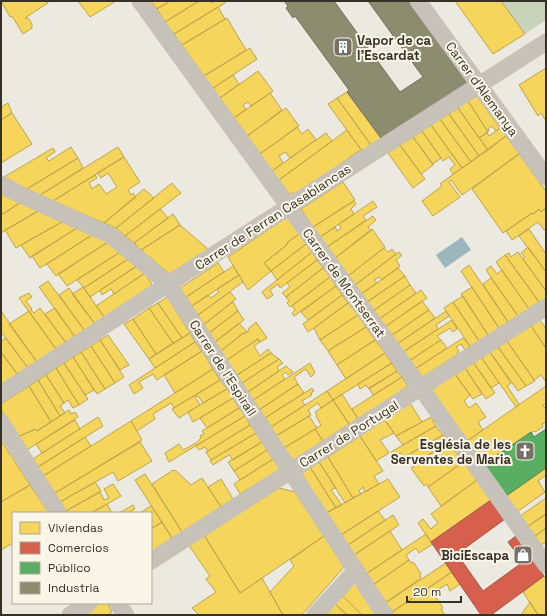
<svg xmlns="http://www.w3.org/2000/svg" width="547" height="616" viewBox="0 0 547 616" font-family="'Space Grotesk',sans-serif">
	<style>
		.green { fill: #c8d4ba }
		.water { fill: #9bb6be }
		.homes { fill: #f6d55c; stroke: #bda44c }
		.shops { fill: #d6604d; stroke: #a65242 }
		.public { fill: #5aae61; stroke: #508850 }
		.industry { fill: #8c8c6e; stroke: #727059 }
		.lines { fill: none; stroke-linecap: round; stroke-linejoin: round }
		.minor { stroke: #c6c2b9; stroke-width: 17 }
		.labels { text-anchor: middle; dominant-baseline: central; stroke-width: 4; stroke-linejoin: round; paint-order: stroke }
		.poi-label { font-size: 13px; font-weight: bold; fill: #373027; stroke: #faf6e7; text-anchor: end }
		.street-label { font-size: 13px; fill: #373027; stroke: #faf6e7 }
	</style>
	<rect width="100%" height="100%" fill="#eceae0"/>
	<path class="green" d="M501,1H546V20L525,34Z"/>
	<path class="water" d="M462,237L471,250L445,268L436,255Z"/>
	<path class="homes" d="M1,1H47L48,3L25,18L29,19L32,24V28L23,34L12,16L10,17Z
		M78,1H116L90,17Z
		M151,1H170L157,9Z
		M170,1H199L165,22L157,9Z
		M199,1H211L212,3L215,1H224L225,3L174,34L165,22Z
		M455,1H501L525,34L493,54Z
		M218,7L225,19L182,45L174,34Z
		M227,18L246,50L204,76L182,45Z
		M250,48L257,59L213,88L204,76Z
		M546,68V121L541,113L538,116L519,85Z
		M258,71L273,91L251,106L248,102L243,105L246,109L234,118L220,98Z
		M233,75L239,84L220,98L213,88Z
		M347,92L381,138L371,145L337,98Z
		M270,93L282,110L247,136L234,118Z
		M477,96L500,128L496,131L492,126L488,129L489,131L488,132L468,101Z
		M337,98L371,145L362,151L328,104Z
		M468,101L488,132L479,138L458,108Z
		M8,103L12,113L1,120V107Z
		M286,108L299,126L260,154L247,136Z
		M458,108L488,150L479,156L449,114Z
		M12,113L32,144L1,163V120Z
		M449,114L479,156L471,162L440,119Z
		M440,119L471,162L462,168L431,125Z
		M431,125L462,168L453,174L450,169L455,165L449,157L443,161L422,131Z
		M297,127L302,134L308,129L316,140L290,158L285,152L279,156L283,163L272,171L260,154Z
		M500,128L506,136L488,150L479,138L487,132L489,136Z
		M347,130L362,151L361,152L360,151L357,152L328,173L295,195L294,193L288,194L279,180Z
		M422,131L441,158L433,164L413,137Z
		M326,133L332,141L279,180L272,171Z
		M506,136L519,154L462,195L451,180L449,182L460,197L433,216L422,201L442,186L440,184Z
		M413,137L433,165L421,174L400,145Z
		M400,145L425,179L413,188L388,153Z
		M71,147L78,158L27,189L4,177L53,148L55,152L46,158L49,161Z
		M118,147L124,157L53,201L40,195Z
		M519,154L546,191V208L541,212L539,209L533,214L532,213L503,233L472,189Z
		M124,157L140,182L128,190L131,195L133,193L136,197L104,223L53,201L95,175L97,178L89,183L92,189L99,184L106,194L117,187L108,173L101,178L97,173Z
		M78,158L83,168L40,195L27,189Z
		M343,182L355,200L313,227L301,209Z
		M172,183L181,193L125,236L116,228Z
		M144,189L154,198L116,228L104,223Z
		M1,194L20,203L1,215Z
		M354,201L356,204L351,209L354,214L320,237L313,227Z
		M373,201L377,207L363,216L366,220L327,247L320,237L335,227L337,231L341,228L339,224Z
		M20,203L38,211L1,233V215Z
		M546,208V229L544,230L538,222L512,240L506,231L532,213L533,214L539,209L541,212Z
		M160,209L168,218L134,243L125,236Z
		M38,211L62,222L16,248L5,230Z
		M173,214L180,225L141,250L134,243Z
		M373,216L376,220L368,227L371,231L335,258L327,247Z
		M287,217L299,234L287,243L288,244L264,263L271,271L248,290L228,257Z
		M62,222L77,228L30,258L21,245Z
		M180,225L209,250L171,275L141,250Z
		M77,228L92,235L40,268L32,256Z
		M372,229L385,247L348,276L335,258Z
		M529,229L546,254V272L519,236Z
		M299,234L306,244L271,271L264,263L288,244L287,243Z
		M92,235L108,242L56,276L47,264Z
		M108,242L120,252L67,286L58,274Z
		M306,244L312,252L277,280L271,271Z
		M528,247L546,272V291L523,259L525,257L521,253Z
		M384,248L388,252L392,249L396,254L355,285L348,276Z
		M120,252L128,259L84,288L77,280Z
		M312,252L317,260L280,288L278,284L270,290L273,295L267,299L262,292Z
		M399,252L402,255L396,260L400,266L382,280L379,277L374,280L377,283L361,294L355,285Z
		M518,252L546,291V298L539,302L505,255L509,253L511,257Z
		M505,255L539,302L529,309L496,262Z
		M128,259L137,266L90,297L84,288Z
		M317,260L323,268L286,297L282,293L290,287L287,283Z
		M218,263L224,272L186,297L180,288Z
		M469,265L508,322L499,328L461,271Z
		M137,266L145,273L114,294L111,289L102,295L100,290Z
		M233,266L239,275L192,306L186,297Z
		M491,266L497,274L502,270L529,309L518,316L486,270Z
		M323,268L330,277L290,307L287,303L289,301L286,297Z
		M398,268L405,276L367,302L361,294Z
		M145,273L153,286L105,318L96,306Z
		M239,275L243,282L198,315L192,306L208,295L211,298L219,292L217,289Z
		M405,276L410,285L373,311L367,302Z
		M330,277L336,286L294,316L292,313L295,310L292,306Z
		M491,278L518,316L508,322L483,284Z
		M48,281L85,331L75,337L39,287Z
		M410,285L416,293L379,319L373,311Z
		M336,286L342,295L308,320L301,312Z
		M83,287L105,318L95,324L72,294Z
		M472,287L499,328L488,335L461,294Z
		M69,288L95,324L85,331L59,295Z
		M421,290L427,298L385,327L379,319Z
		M230,292L236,299L203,325L198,315Z
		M29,293L32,297L26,301L32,309L31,310L34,313L40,308L66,343L56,349L19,298Z
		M342,295L348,303L308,332L303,324Z
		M463,296L488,335L479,341L453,302Z
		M167,297L190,333L182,338L158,303Z
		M422,301L429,310L391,336L385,327Z
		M233,302L238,311L209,333L203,325Z
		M453,302L479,341L470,346L444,308Z
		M158,303L182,338L173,343L149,308Z
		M348,303L358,315L320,340L314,328Z
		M55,308L75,337L66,343L45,314Z
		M149,308L173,343L156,354L133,319Z
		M429,310L435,318L397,344L391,336Z
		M1,311L37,362L28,368L1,332Z
		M29,311L56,349L37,362L9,324Z
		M238,311L244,320L215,342L209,333Z
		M446,311L449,316L436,325L438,329L403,352L397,344Z
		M358,315L366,327L328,351L320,340Z
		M133,319L156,354L149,359L124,324Z
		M452,320L457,329L453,332L450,328L437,336L441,340L409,361L403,352Z
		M540,320L546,329V348L531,326Z
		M256,322L267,338L260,342L258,339L227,360L221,351L242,334L249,331L248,329Z
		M239,323L247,332L242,334L221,351L215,342Z
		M531,326L546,348V382L541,375L534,380L507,341Z
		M366,327L375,340L337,365L328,351Z
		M190,333L195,342L155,368L149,359Z
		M108,335L129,365L120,370L100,340Z
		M6,338L28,368L18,375L1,352V341Z
		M463,338L470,346L465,350L461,344L456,347L459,351L457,353L458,354L421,378L415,369Z
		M258,339L260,342L254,346L260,356L268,349L271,353L237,375L227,360Z
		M100,340L124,377L115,383L91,346Z
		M375,340L385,353L346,379L337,365Z
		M441,340L447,348L415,369L409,361Z
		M507,341L535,381L526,386L498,347Z
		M195,342L202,351L157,380L153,374L139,382L143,388L134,394L129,385Z
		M91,346L115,383L105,389L81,352Z
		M498,347L526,386L518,391L490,352Z
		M202,351L213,369L175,393L164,375Z
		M81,352L105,389L97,394L73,357Z
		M490,352L511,383L507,386L519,404L516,407L481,357Z
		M271,353L279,359L242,383L237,375Z
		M385,353L392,363L333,400L327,391Z
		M3,355L18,375L1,386V356Z
		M73,357L94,390L85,395L64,363Z
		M481,357L499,383L491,388L473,362Z
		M279,359L283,363L277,367L279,371L248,392L242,383Z
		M473,362L495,393L486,399L465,368Z
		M64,363L88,399L79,405L56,368Z
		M310,363L315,373L311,377L306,369L294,377L298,384L259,410L253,400Z
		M392,363L397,371L369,389L366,385L360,389L358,384Z
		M286,366L293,372L288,375L286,372L282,375L285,379L253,400L248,392Z
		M56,368L79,405L73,408L68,400L64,403L46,375Z
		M465,368L482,394L473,399L455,374Z
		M213,369L220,380L174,408L171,403L153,414L155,419L137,431L131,421Z
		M397,371L402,377L373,395L369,388Z
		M455,374L470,395L464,401L469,408L476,403L486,417L478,422L483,430L467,441L430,390Z
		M46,375L64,403L60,406L65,413L60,416L38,380Z
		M402,377L408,386L358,419L352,409Z
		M38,380L60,416L51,422L29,386Z
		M220,380L227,389L203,403L198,396L195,397L200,405L179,418L172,409Z
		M298,384L304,393L265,418L259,410Z
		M29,386L51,422L37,431L35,429L18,437L1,410V404Z
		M546,386V403L543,405L545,408L546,407V422L542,424L543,427L535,432L534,431L484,464L467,441Z
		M312,388L314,391L311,393L312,395L302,401L305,405L271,427L265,418Z
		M227,389L233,398L193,422L188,412Z
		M327,391L333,400L321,408L318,403L308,410L311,415L276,436L271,427Z
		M342,394L358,419L349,424L333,400Z
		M233,398L239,408L207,428L200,418Z
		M333,400L349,424L323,441L315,429L321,425L316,416L317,415L315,412Z
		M410,403L422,422L396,436L384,419Z
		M239,408L245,416L169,462L165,453L179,444L183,450L196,443L201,438L200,436L204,434L202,431Z
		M69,410L71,414L75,412L78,417L27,450L18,437L35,429L37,431Z
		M245,416L250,425L208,451L205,447L199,450L196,446Z
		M309,416L317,428L284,448L276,436Z
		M98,417L103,426L38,467L33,459Z
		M431,417L436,426L403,445L396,436Z
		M384,419L394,433L380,440L389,453L376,461L360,436Z
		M75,420L80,429L42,453L36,444Z
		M131,421L142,440L55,493L43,476Z
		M250,425L256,433L211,460L206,452Z
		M436,426L443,435L404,457L401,453L394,456L391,452Z
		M315,429L323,441L292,461L284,448Z
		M256,433L262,442L233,460L229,455L213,465L210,461L211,460Z
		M443,435L449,443L417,462L411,453Z
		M360,436L383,471L374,476L379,484L365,492L363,487L359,491L361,494L353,498L328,457Z
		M85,437L91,446L43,476L38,467Z
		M1,440L30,485L1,502Z
		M140,442L152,461L118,481L113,472L60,502L55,493Z
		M262,442L267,450L234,471L228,462Z
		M449,443L463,462L428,487L426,484L424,486L411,468L414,467L412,464Z
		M267,450L273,459L240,480L234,471Z
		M328,457L353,498L345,503L319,462Z
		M273,459L280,469L240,494L234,484Z
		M319,462L336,488L331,490L342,505L336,508L310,467Z
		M463,462L477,480L441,506L428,487Z
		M310,467L336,508L326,513L301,474Z
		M546,468V475L538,481L545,492L517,512L506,496Z
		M173,470L174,471L175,470L191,485L202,478L221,507L182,532L152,484Z
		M145,474L182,532L172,538L135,480Z
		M221,479L233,499L221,507L208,487Z
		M388,479L400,497L341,535L326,513Z
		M477,480L491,500L431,542L418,523L423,519L431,529L438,523L431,514Z
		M95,482L101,491L66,511L60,502Z
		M113,484L121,496L107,504L91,513H67L66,511L100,492L104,500L109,498L104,489Z
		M30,485L49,513H13V543L1,550V502Z
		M279,488L295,492L324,536L240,593L204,535Z
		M546,498V514L528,526L520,516Z
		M107,504L112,513H91Z
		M133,505L135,509L128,513H119Z
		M151,506L162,522L151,529V513H140Z
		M378,511L385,520L348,545L341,535Z
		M546,514V528L535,536L528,526Z
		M393,515L399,525L354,555L348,545Z
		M162,522L172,538L151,552V529Z
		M546,528V542L541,545L535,536Z
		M390,531L402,550L366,574L354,555Z
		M426,534L433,544L419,553L416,548L406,555L409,560L373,585L366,574Z
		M204,535L240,593L262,578L283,615H199L192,608L216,592L206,579L210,576L188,544Z
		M324,536L344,567L302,615H283L270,592L294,566L290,560Z
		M409,560L410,562L414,563L416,566L419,571L421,573L420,576L421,578L385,603L373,585Z
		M446,563L452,572L392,612L385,603Z
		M452,572L460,584L450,591L447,584L433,593L443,608L441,609L445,615H394L392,612Z
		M544,576L546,579V615H538L523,592Z
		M355,582L376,615H362L343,596Z
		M343,596L362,615H347L335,604Z
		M530,602L538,615H521Z
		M100,603H107L112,612L108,615H81Z
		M335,604L347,615H328L327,613Z"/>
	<path class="shops" d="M491,500L505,519L457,554L483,591L523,562L508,542L516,536L544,576L491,615H481L431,542Z"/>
	<path class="public" d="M546,429V468L506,496L484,464L531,432L534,437Z"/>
	<path class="industry" d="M284,1H334L400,92L423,77L368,1H408L467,83L381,138L347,92L349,90L295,16L293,18L286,8L288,6Z"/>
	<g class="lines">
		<path class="minor" d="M140,1L289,207L421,388L546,565
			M418,1L546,177
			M1,184L17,193L110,235L138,258L168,284L385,615
			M1,394L168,284L546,42
			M1,422L58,513
			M151,561L546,307
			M117,603L126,615
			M70,615L89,603
			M315,615L356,570"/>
	</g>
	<defs>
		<g id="building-square" transform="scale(1)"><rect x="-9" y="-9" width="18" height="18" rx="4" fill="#767168" stroke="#faf6e7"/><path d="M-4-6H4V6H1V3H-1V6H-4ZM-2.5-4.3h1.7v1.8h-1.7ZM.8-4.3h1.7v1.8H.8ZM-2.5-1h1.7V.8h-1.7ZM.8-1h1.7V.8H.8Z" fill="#fff"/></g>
		<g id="church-square" transform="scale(1)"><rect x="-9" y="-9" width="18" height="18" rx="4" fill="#767168" stroke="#faf6e7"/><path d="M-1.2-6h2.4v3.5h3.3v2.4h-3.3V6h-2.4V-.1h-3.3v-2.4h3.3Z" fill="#fff"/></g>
		<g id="shop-square" transform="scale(1)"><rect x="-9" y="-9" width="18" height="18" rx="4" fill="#767168" stroke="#faf6e7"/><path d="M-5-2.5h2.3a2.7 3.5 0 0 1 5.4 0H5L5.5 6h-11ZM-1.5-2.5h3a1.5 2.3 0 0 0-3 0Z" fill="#fff"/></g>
	</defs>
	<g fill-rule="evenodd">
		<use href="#building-square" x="343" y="47"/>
		<use href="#church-square" x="525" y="451"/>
		<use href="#shop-square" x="523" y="555"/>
	</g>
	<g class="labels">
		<g class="poi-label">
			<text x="357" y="40" text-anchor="start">Vapor de ca<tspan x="357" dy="15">l'Escardat</tspan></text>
			<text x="511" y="444">Església de les<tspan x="511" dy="15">Serventes de Maria</tspan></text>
			<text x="509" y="555">BiciEscapa</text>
		</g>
		<g class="street-label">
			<text transform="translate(482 89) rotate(54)">Carrer d'Alemanya</text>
			<text transform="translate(273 217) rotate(-33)">Carrer de Ferran Casablancas</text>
			<text transform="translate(344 283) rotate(54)">Carrer de Montserrat</text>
			<text transform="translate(223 368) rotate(57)">Carrer de l'Espirall</text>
			<text transform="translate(349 434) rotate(-32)">Carrer de Portugal</text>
		</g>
	</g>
	<rect width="547" height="616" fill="none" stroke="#373027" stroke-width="4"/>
	<rect x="12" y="512" width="140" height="92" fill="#faf6e7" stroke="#aca79a"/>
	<rect x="20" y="522" width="20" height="12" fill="#f6d55c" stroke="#aca79a"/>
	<text x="48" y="532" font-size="12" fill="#373027">Viviendas</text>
	<rect x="20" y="542" width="20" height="12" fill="#d6604d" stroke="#aca79a"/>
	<text x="48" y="552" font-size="12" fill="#373027">Comercios</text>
	<rect x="20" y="562" width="20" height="12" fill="#5aae61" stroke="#aca79a"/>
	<text x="48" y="572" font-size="12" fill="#373027">Público</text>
	<rect x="20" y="582" width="20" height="12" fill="#8c8c6e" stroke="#aca79a"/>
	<text x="48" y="592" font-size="12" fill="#373027">Industria</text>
	<path d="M407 596v6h54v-6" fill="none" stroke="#373027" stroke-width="2"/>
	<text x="413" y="596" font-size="12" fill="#373027" stroke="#faf6e7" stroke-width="3" paint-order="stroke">20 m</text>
</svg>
